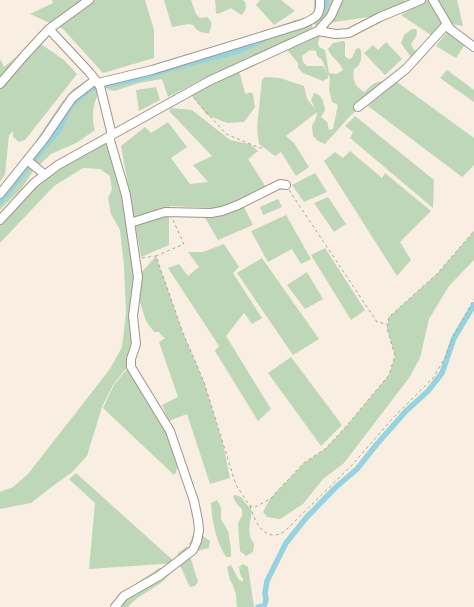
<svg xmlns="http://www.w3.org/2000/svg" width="474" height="607" viewBox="0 0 474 607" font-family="'PT Serif',serif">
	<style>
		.green { fill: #bfd7b9; fill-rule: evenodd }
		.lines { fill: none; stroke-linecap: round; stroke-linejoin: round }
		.canal { stroke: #95d3e1; stroke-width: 5.5 }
		.minor-casing { stroke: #9f9589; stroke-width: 10 }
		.path { stroke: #afa79d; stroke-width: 1; stroke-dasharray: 3 3; stroke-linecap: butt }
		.minor { stroke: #fff; stroke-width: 8 }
	</style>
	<rect width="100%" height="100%" fill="#f8eee1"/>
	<path class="green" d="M52,0H145L154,30V58L103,73L63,29L30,14L53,3Z
		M164,0H191L196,14L200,18L207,17C213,22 212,26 209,33C201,33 198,32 193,25L189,24L172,27Z
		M215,0H243L245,2L246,8L242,15L238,13L231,8L218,14L216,13Z
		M260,0H281L295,11L274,25L256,5Z
		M314,0H405V6L375,16L315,25L309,18L314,12Z
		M427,0H457L463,26L450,24L434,37L401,15Z
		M305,19L312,25L313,31L208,80L206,77L168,97L162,79L139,83L114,91L109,90L107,88L106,82L192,58L263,33L295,20Z
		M412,29H416C419,35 414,39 411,44L414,50L419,51L412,59L401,43L404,35Z
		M448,31L466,43L456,58L436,46Z
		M310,35H320L318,43L319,47L325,50L329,73L337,74L343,70C339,60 331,58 328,49L333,43L343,41L345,42V56L348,59L352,58L356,49L360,48C363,56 361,66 354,69C352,80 355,87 365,92C370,86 375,81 384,81L387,85L350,116L325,144L318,141L313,136L312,126L316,118L317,112L286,136L294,143L309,167L296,176L281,152L275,156L259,144L257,127L262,80L265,77L280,78L304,86L307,99L315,109L311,100L314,93C322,94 324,103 325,110L321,117L327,122L329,130L333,129L338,105L332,102L329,89L330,79L328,74V78L323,81L303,73L298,68V63L288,51L290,47ZM310,50L316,51L317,56L322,60L328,74L323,66H307L303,62L302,56Z
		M386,42L402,59L385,75L364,53L373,45L378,50Z
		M41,44L64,60L77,74L25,140L19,142L13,137V131L9,135L5,174L0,182V59L4,67L24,51Z
		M447,70L474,90V102L440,78Z
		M237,71L240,74L245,93L247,94L250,92L253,94L255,107L244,122L227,123L207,115L192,96L195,92Z
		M91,81L100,90C93,103 91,116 95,130L78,142L51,154L33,171L21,189L0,210V189L33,145L62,102L73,89L84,82Z
		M397,82L474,138V165L462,177L368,106Z
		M156,87L160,100L139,111L136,90Z
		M171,108L192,110L230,140L250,144L258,151L248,159L266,187L239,203L215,208L169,206V245L141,257L121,146L145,127L151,133L168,122L187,147L171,158L190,184L208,182L193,165L212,156L169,111Z
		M355,116L434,180L433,208L350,138L353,132L345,126Z
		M111,133L138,272L134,347L131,362L113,385L102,407L87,456L71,473L50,488L31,503L0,509V492L13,487L28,474L110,369L122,347L126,313L124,266L120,230L111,214L108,198L112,190L110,176L100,169L83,168L54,186L0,243V219L23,192Z
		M350,151L382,178L385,173L431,211L400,242L411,260L397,276L324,161L335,152L343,158Z
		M315,173L327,192L304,202L292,185Z
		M328,197L346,224L334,232L314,203Z
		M278,199L282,207L263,215L260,207Z
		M244,207L253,225L218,240L204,216L218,217Z
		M286,215L311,259L301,264L292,249L268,262L251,231Z
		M474,231V260L449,286L429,319L420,358L409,378L344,463L323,479L303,504L280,519L267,517L263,512L270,499L304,463L325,449L344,429L389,375L395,356L387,328L389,317L437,274Z
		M224,244L239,267L233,273L262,318L252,324L244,313L226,336L271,409L258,421L215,351L219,346L168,268L179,264L188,276L199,267L188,252H203Z
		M325,248L365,310L351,320L311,255Z
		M156,256L183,333L204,382L223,444L230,478L210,484L187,414L169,421L162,405L178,397L159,342L165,338L161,335L159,332H154L146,321L140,302V282L142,272Z
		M262,258L319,339L293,355L237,273Z
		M307,272L323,299L305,309L287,285Z
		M291,357L342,425L321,446L268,373Z
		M131,364L180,450L176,473L174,475L103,408L114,385Z
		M76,473L176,563L89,569L95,503L69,479Z
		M235,495L241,497L252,511C250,524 246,533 254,544L253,552L246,556L240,551L238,523L242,516V509C238,506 235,502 233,496Z
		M217,500L221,507V519L228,531L231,549V557H226C216,541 212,522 211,503Z
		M194,533H199L210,541L209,548L197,551L193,550L189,544Z
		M186,547H189L191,550L190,557L192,562L198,582L195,586L190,587C187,582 186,578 184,574C182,568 178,564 176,558L179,552Z
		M243,564L248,567L254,607H237L236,595L233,585L230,580L227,567L231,565L239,580L243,582V579L240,574L239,567Z
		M159,568H166L169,575C158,589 139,593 128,607H113L127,590Z"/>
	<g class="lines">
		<path class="canal" d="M320,16L326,5V0
			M0,202L36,157L59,130L71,105L90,89L149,76L172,68L238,51L263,40
			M258,607L264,606L266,600L265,593L267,581L286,543L306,518L335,488L357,469L377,444L406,411L428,391L442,373L454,338L474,305"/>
		<g class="minor-casing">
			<path id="minor" d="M433,0L450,29L474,47
				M49,29L90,73L100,86L112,135
				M318,31L336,34L349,33L380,17L421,0
				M98,83L152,70L302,24C316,18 321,16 320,0
				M0,84L24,56L49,29L89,0
				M358,107L406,69L446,25
				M109,137L126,195L138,277L133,316L136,344L131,359V367L170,431L194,501L198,520L199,530L197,541L193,550L159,576L124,596L115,607
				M27,160L44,174
				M0,194L44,139L72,98L95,80
				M0,220L34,183L58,165L209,81L318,31L331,16L338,0
				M130,223L165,212L211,213L222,211L238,205L280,184L286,185"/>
		</g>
		<path class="path" d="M194,98L226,134L260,148L265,147
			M289,190L377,322L387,324
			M173,220L184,244L156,256L183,333L204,382L236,485L250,506L255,507L270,499L304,463L325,449L344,429L389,375L395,356L387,328L389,317L437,274L474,231
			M142,258L156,256
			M250,506C255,522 264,543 284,532L353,464L393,418L433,378L446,356L452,339L474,299"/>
		<use href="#minor" class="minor"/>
	</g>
</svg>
